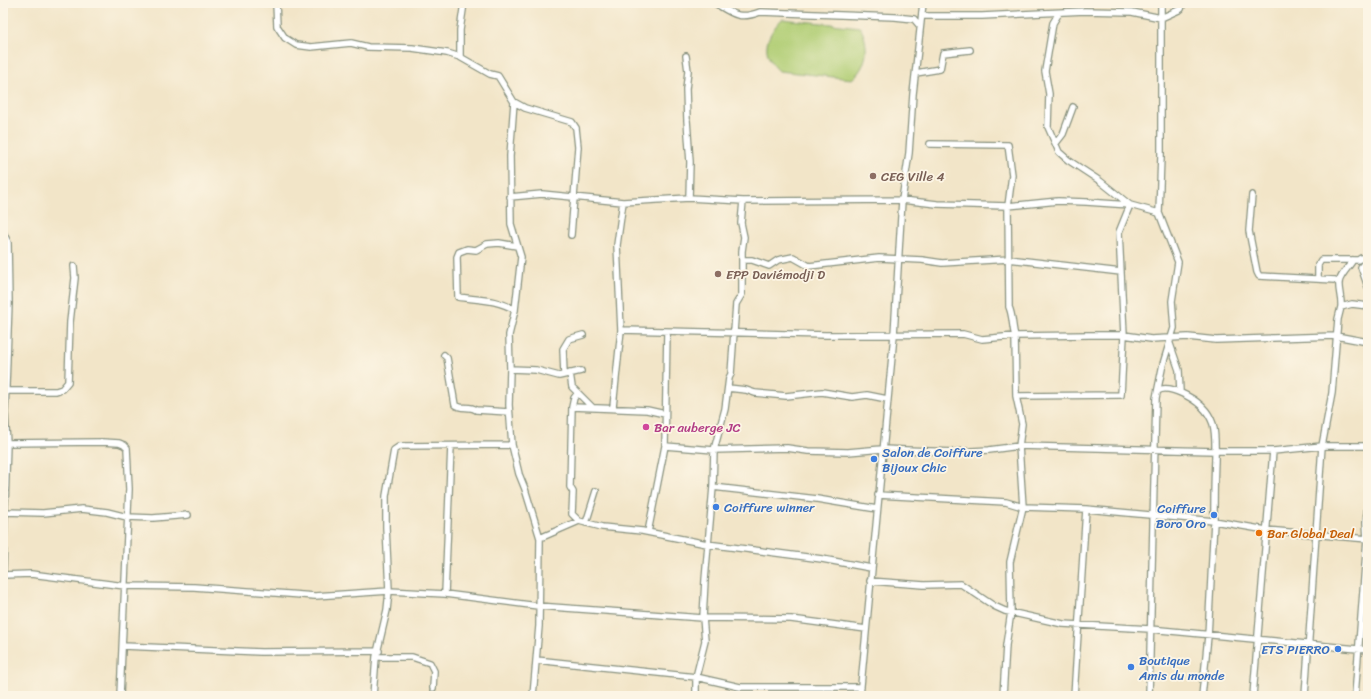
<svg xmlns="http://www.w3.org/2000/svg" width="1371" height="699" viewBox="0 0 1371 699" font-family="Sriracha,sans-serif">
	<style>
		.green { fill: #b1ce75; stroke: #688654 }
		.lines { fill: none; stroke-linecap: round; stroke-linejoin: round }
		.minor-casing { stroke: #88917e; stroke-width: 8 }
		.minor { stroke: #fff; stroke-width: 5.5 }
		.education-dot { fill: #8d6e63; stroke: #fcf5e5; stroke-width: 1.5 }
		.hotel-dot { fill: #d1479c; stroke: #fcf5e5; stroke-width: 1.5 }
		.shop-dot { fill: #3f7fe0; stroke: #fcf5e5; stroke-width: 1.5 }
		.food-dot { fill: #e8710a; stroke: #fcf5e5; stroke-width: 1.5 }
		.labels { text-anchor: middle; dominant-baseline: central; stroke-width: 3.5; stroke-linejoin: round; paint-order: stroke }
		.education-label { font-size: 13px; fill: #785e54; stroke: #fcf5e5; text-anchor: start }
		.hotel-label { font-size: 13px; fill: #b23c85; stroke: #fcf5e5; text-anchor: start }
		.shop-label { font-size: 13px; fill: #366cbe; stroke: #fcf5e5; text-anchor: start }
		.food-label { font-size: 13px; fill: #c56008; stroke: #fcf5e5; text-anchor: start }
	</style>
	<rect width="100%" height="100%" fill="#fcf5e5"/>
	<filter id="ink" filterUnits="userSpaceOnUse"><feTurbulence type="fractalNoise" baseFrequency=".025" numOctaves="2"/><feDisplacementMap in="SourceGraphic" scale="8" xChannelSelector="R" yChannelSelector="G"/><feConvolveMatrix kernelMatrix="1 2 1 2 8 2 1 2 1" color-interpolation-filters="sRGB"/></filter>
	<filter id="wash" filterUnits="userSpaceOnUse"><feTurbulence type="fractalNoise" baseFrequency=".012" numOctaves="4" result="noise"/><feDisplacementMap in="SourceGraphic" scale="16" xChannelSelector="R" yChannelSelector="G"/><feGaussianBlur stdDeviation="0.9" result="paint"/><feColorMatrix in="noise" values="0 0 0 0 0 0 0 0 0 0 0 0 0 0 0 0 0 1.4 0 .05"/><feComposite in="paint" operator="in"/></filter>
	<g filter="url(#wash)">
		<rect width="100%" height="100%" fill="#f2e5c8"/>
		<path class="green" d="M782,19L860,27C870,45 868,66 852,79L779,71C760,53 765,37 782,19Z"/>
	</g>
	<g filter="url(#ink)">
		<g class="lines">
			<g class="minor-casing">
				<path id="minor" d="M276,3L277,26L285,38L296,45L311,47L351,43L368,47L412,48L447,53L460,57
					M464,3L460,30V57L490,74L498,76L514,102L510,156L511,224L521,257L515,310L509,335L510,369L509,405L512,445L519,474L525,489L540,538L539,626L533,696
					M715,3C733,14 739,20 760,12L895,17L914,19L919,25
					M1059,13L1053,23L1045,71L1049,94L1048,127L1059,152L1068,160L1100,181L1130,205
					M923,16H982L1085,11L1132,12L1161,18L1181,9L1183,3
					M686,56L688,71L686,89L687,120L690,162L689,198
					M916,73L940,69L943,53L970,50
					M514,102L525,108L572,122L576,128L578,147L571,235
					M1056,143L1063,134L1073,107
					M930,144L1008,145L1012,175L1008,206L1009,307C1013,316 1012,326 1015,336L1016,396L1022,424L1019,446L1023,507L1010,562L1011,612L1006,645L1003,696
					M1252,195L1249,231L1257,272L1259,276L1335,280L1339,283
					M510,197L542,194L623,202L689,198L743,201L902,200L937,204L1008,206L1058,201L1086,202L1130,205L1159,213L1178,262L1172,301L1174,328L1163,364L1156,398L1149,696
					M1159,213L1161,156V3
					M3,232L8,243L9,303L5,413L7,443L3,570
					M742,260H752L769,266L778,260L793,257L809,266L879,258L922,260L942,263L1009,259L1121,272
					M1367,260L1361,267L1368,287
					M1318,279V265L1321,260H1358L1361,258L1368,260
					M1341,307C1342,299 1338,290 1339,282C1341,274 1349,267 1353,260
					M515,310C497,299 478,300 458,297L457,257L459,252L467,249L476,250L487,244L499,243L517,246
					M621,330L826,335L963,334L982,339L1015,336L1090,335H1124L1151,339L1188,337L1216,340L1336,336L1368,342
					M1170,344L1179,370L1180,392
					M444,355L447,358L455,405C461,410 470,405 476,410L509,412
					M510,369L536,370L559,376L581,371
					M570,373L572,387L592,407
					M564,374L563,349L569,339L583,335
					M728,388L746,390L755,393L786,396L822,392L852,397L867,395L887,399
					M6,391H56L62,389L68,382L70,322L75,278L74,266
					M578,393L574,398L572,407L570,487L573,492L572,514L579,521
					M1016,396L1121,395L1124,335L1119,232L1130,205
					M572,407L647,410L665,414
					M613,407L621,330L617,245L623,202
					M7,443L102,442L119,443L124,445L127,448L129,489L120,696
					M665,446L714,450L787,448L808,451L848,452L882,449L954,452L989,450L1019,446L1215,451H1273L1322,446H1368
					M713,487L817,499L877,509
					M878,495L1006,502L1023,507L1086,509L1214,521C1214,501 1214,481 1215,460C1215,449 1216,435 1213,424C1208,409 1195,399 1181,393C1174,390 1164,386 1158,391
					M4,512L43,513L82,509L107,512L127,517L153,518L188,515
					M586,523L596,491
					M648,532L665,446L667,332
					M540,538L579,521L602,527L642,531L707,544L822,559L871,568
					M3,575L31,574L125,586L194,587L315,596L389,591L386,527V496L394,450L400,446L512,445
					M870,581L924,585L961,584L994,606L1005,611L1063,624L1150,629L1368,650
					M445,594L451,446
					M123,646L261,652L379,651
					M376,657H412L430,663L434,671L433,688
					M536,660L696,677L740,687H861
					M373,696L376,657L387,610L389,591L445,594L538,606L703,618L791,619L866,629
					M696,696V677L705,641L703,618L705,580L713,487L714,450L725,409L729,378L731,374L736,304L742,294V251L744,237L741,223L743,201
					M860,696L894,335L902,200L909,153L913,94L923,3
					M1074,696L1086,509
					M1202,696L1208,636L1214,521L1266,530L1368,539
					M1253,696L1273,451
					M1305,696L1322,446L1332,393L1338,319L1341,307L1352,304L1368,306
					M1355,696L1367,539L1366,522L1368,503"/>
			</g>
			<use href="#minor" class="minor"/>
		</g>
	</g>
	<g class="education-dot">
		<circle cx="873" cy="176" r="4"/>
		<circle cx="718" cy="274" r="4"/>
	</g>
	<circle class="hotel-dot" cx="646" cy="427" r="4"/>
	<g class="shop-dot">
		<circle cx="874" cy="459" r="4"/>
		<circle cx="716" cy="507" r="4"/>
		<circle cx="1214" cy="515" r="4"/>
		<circle cx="1338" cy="649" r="4"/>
		<circle cx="1131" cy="667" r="4"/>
	</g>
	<circle class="food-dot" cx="1259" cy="533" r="4"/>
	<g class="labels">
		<g class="education-label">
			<text x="881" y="176">CEG Ville 4</text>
			<text x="726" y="274">EPP Daviémodji D</text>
		</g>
		<g class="hotel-label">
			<text x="654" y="427">Bar auberge JC</text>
		</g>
		<g class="shop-label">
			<text x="882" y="452">Salon de Coiffure<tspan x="882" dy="15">Bijoux Chic</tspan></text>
			<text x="724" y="507">Coiffure winner</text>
			<text x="1206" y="508" text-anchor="end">Coiffure<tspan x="1206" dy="15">Boro Oro</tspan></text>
			<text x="1330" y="649" text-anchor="end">ETS PIERRO</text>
			<text x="1139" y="660">Boutique<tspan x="1139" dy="15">Amis du monde</tspan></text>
		</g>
		<g class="food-label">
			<text x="1267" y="533">Bar Global Deal</text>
		</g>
	</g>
	<rect width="1371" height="699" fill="none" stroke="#fcf5e5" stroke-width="16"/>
</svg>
